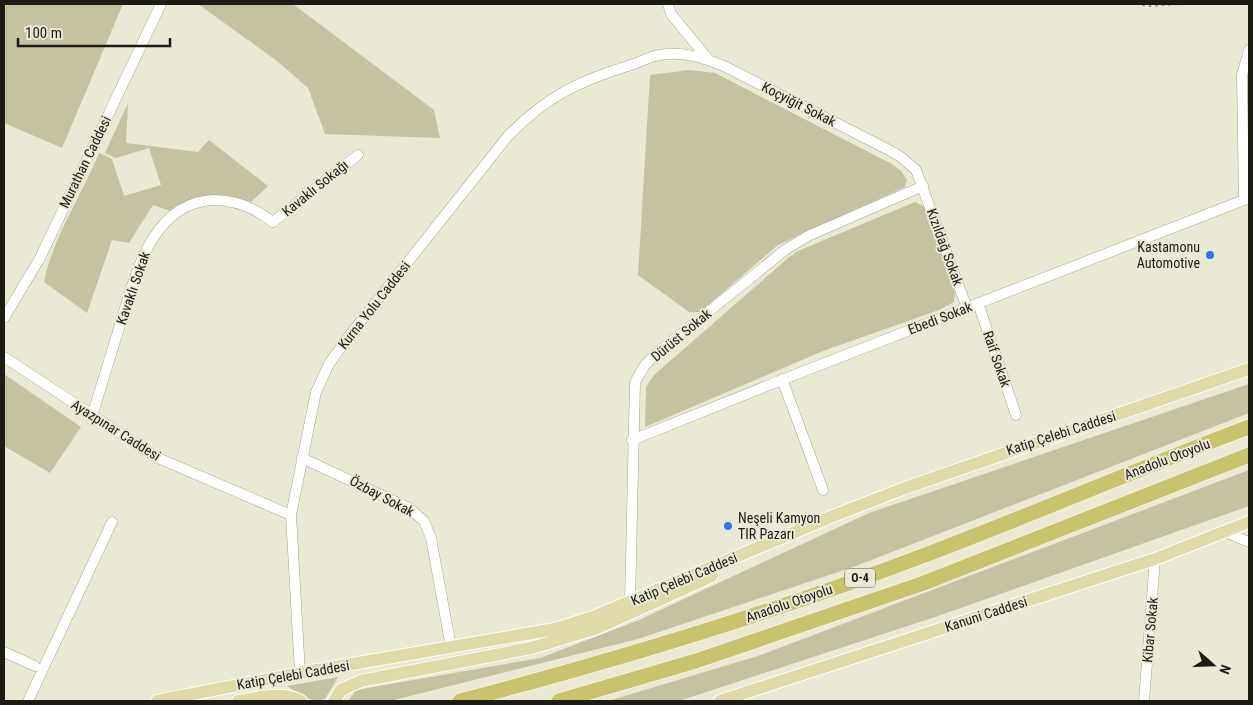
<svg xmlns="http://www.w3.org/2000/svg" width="1253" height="705" viewBox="0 0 1253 705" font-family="'Roboto Condensed',sans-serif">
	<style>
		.green { fill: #c5c2a2 }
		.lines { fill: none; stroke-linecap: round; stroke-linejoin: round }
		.minor-casing { stroke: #a5a490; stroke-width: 11 }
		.major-casing { stroke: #fff; stroke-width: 14 }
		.highway-casing { stroke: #fff; stroke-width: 16 }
		.path { stroke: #939283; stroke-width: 2; stroke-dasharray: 2.5 4; stroke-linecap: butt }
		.minor { stroke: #fff; stroke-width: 10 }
		.major { stroke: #dfdba8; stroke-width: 12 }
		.highway { stroke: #cac36e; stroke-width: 15 }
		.poi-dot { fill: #2f76e3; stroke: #eae9d4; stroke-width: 2 }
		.labels { text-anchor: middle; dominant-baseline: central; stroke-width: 4; stroke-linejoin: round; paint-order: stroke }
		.shield { fill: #eae9d4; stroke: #5a594e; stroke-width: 1 }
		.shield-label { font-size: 12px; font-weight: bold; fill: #1c1b14 }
		.street-label { font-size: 14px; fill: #1c1b14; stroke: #eae9d4 }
		.poi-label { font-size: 14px; fill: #1c1b14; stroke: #eae9d4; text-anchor: end }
	</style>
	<rect width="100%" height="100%" fill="#eae9d4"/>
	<path class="green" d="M4,4H123L62,148L4,123Z
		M198,4H293L434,110L440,138L325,134L308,88L277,61Z
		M689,70L715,73L892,164L901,171L907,180L905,187L778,245L700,312H689L638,275L650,75Z
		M128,103L126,143L198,152L209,140L268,186L249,204C225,189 194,194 173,212L153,205L129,243L112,240L87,313L44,282C52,239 82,195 99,153L112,159L124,196L161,185L149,148L116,158L105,153Z
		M915,202L925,207L955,293L954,302L939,310L823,351L645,427L646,387L654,375L788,258L798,251Z
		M4,374L81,427L50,473L4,446Z
		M1249,384V413L856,566L638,639L390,701H348L356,690L540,658L639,620L869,513Z
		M1249,470V506L938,616L679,701H608L761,655Z
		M338,677L325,699C309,703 300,694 287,686Z"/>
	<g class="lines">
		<g class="minor-casing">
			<path id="minor" d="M668,4L671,14L708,59
				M1244,200L1242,75L1249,50
				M978,303L1016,415
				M4,318L40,258L161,4
				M4,357L158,458L291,515
				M782,379L823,490
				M92,416C101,386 111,355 120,325C135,277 151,202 214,200C237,200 255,208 273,222L358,155
				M632,440L779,381L1249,198
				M302,458L409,508L424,521L431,538L451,647
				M1225,532L1249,542
				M630,602L635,382L645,365L655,355L785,250L808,236L923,186
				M4,652L35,666
				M300,673L291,515L316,392L329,364L349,336L508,136C547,96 579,81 631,65C640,62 650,56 660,55C683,51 705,58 726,67L889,150L901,157L916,170L967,308
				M29,699L112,522
				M1144,701L1155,559"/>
		</g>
		<g class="major-casing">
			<path id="major" d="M157,701L300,673L555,629L593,617L833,516L905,488L1249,369
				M238,701C257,698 282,691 301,701
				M334,701L341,690L361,681L531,648L595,629L712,576
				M720,701L1155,559L1249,522"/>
		</g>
		<g class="highway-casing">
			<path id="highway" d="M460,701C617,660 773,613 925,555C1033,514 1140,468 1249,427
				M559,701L696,661L924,583L1249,455"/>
		</g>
		<path class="path" d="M1136,4L1149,6L1180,4"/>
		<use href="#minor" class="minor"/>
		<use href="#major" class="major"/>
		<use href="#highway" class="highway"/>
	</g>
	<g class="poi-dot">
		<circle cx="1210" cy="255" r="5"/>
		<circle cx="728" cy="526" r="5"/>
	</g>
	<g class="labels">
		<rect class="shield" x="845" y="568.5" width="30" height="19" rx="4"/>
		<g class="shield-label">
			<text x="860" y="578">O-4</text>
		</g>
		<g class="street-label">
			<text transform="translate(799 104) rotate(27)">Koçyiğit Sokak</text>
			<text transform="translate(85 162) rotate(-64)">Murathan Caddesi</text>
			<text transform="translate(315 188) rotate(-39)">Kavaklı Sokağı</text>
			<text transform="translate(945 247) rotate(70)">Kızıldağ Sokak</text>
			<text transform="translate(133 288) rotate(-71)">Kavaklı Sokak</text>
			<text transform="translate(374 305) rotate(-52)">Kurna Yolu Caddesi</text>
			<text transform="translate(940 318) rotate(-21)">Ebedi Sokak</text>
			<text transform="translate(681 335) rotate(-40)">Dürüst Sokak</text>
			<text transform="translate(997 359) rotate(71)">Raif Sokak</text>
			<text transform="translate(116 430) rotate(32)">Ayazpınar Caddesi</text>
			<text transform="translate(1061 433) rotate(-18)">Katip Çelebi Caddesi</text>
			<text transform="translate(1167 459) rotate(-21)">Anadolu Otoyolu</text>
			<text transform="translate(382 496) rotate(28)">Özbay Sokak</text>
			<text transform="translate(684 579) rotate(-23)">Katip Çelebi Caddesi</text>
			<text transform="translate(789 603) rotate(-19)">Anadolu Otoyolu</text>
			<text transform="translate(986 614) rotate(-18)">Kanuni Caddesi</text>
			<text transform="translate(1150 630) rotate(-85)">Kibar Sokak</text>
			<text transform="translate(293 675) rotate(-10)">Katip Çelebi Caddesi</text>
		</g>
		<g class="poi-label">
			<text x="1200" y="247">Kastamonu<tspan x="1200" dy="16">Automotive</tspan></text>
			<text x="738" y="518" text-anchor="start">Neşeli Kamyon<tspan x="738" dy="16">TIR Pazarı</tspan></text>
		</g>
	</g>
	<rect width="1253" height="705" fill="none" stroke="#1c1b14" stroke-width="10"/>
	<g transform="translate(1213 665) rotate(110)" stroke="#eae9d4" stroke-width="4" paint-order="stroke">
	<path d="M0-4L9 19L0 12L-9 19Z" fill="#1c1b14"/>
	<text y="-8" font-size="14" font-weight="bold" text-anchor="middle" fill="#1c1b14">N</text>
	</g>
	<path d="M18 38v8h152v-8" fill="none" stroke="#1c1b14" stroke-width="2.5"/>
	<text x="25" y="38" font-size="15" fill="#1c1b14" stroke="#eae9d4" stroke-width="4" paint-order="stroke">100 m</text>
</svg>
